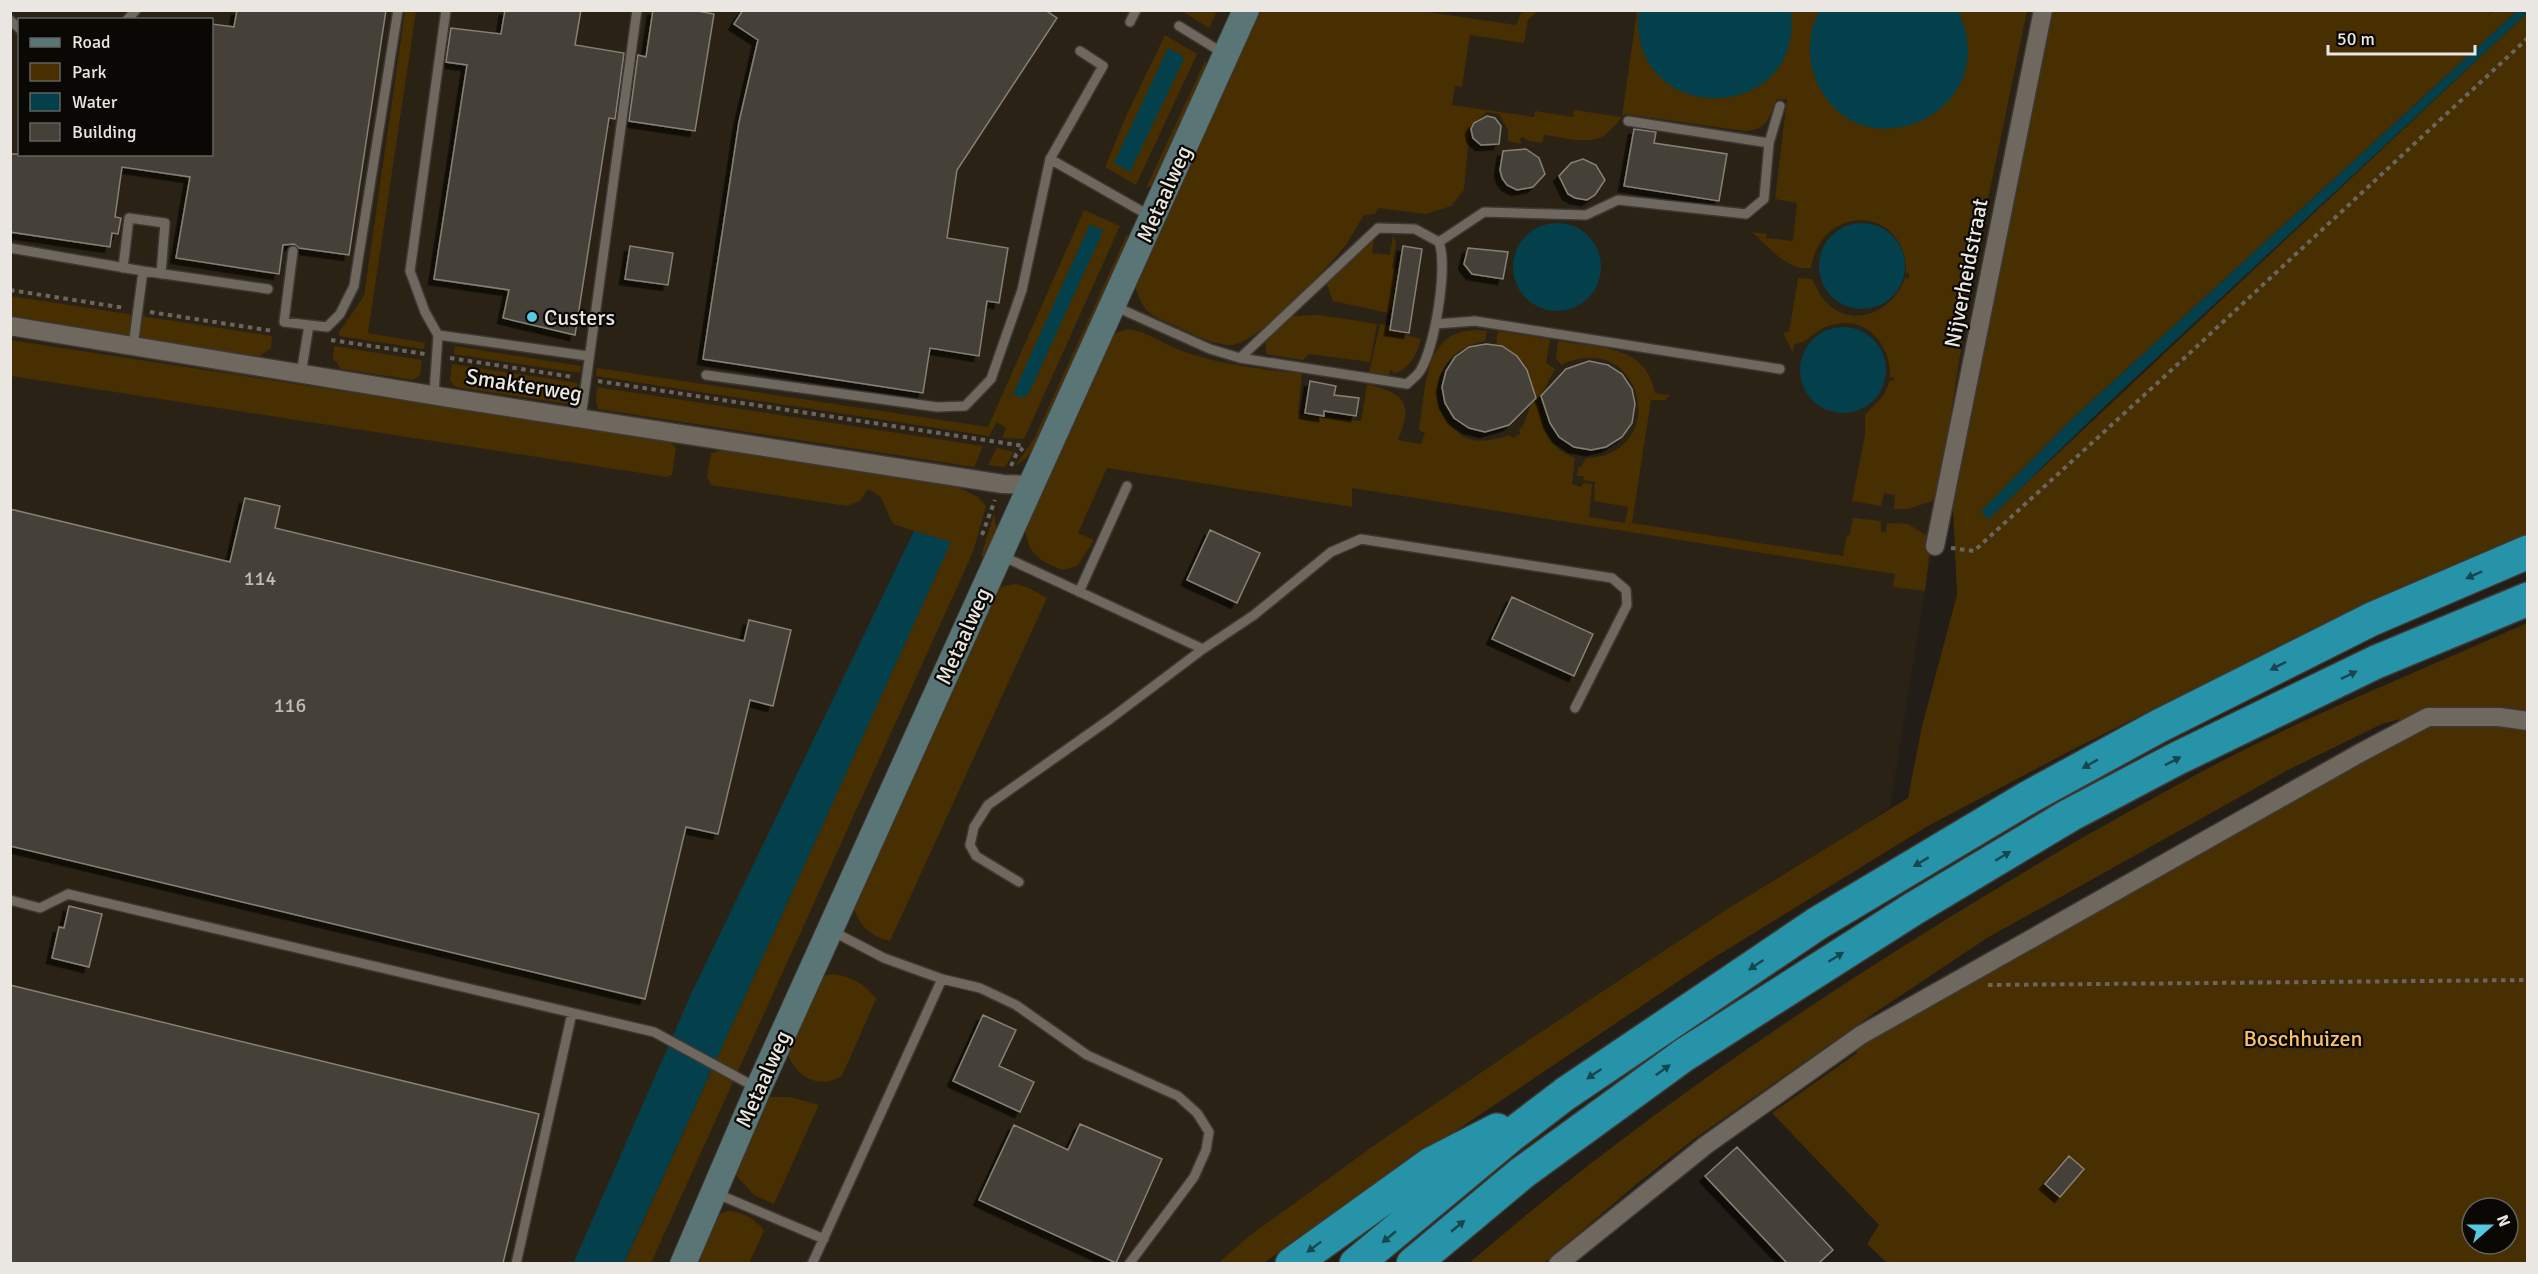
<svg xmlns="http://www.w3.org/2000/svg" width="2538" height="1274" viewBox="0 0 2538 1274" font-family="Signika,sans-serif">
	<style>
		.built { fill: #2a2215; fill-rule: evenodd }
		.green { fill: #472f01; fill-rule: evenodd }
		.water { fill: #04404b }
		.building { fill: #454038; stroke: #868077; stroke-width: 1.5; filter: url(#shadow) }
		.lines { fill: none; stroke-linecap: round; stroke-linejoin: round }
		.lane-casing { stroke: #3d3834; stroke-width: 12 }
		.street-casing { stroke: #3d3834; stroke-width: 21 }
		.secondary-casing { stroke: #3d3834; stroke-width: 28 }
		.highway-casing { stroke: #3d3834; stroke-width: 36 }
		.path { stroke: #6a655f; stroke-width: 4; stroke-dasharray: 4.5 4.5; stroke-linecap: butt }
		.lane { stroke: #6e685f; stroke-width: 9 }
		.street { stroke: #6e685f; stroke-width: 18 }
		.secondary { stroke: #597575; stroke-width: 26 }
		.highway { stroke: #2793a8; stroke-width: 33 }
		.oneway { fill: #17474e }
		.poi-dot { fill: #56c9e1; stroke: #0a0805; stroke-width: 2 }
		.labels { text-anchor: middle; dominant-baseline: central; stroke-width: 4.5; stroke-linejoin: round; paint-order: stroke }
		.number-label { font-size: 20px; fill: #c1bcb7 }
		.street-label { font-size: 22px; fill: #eae6e1; stroke: #0a0805 }
		.poi-label { font-size: 22px; fill: #eae6e1; stroke: #0a0805; text-anchor: start }
		.park-label { font-size: 22px; fill: #fcc267; stroke: #0a0805 }
	</style>
	<defs>
		<filter id="shadow"><feDropShadow dx="-5.5" dy="5.5" stdDeviation="0" flood-color="#0009"/></filter>
	</defs>
	<rect width="100%" height="100%" fill="#221d16"/>
	<path class="built" d="M10,11H2043L1928,573L1890,807L1225,1263H11ZM20,20H212V154H20Z"/>
	<path class="green" d="M1414,10L1516,25L1522,11H1539L1528,19L1524,43L1470,35L1462,87L1455,86L1452,105L1534,117L1535,111L1573,117L1574,110L1622,117L1637,11H2027L1972,276L1938,499L1908,509H1894L1895,495L1884,493L1881,506L1852,501L1865,435V415L1884,395L1890,380L1893,381L1894,377H1890C1891,341 1862,312 1826,327C1814,331 1806,344 1794,344L1793,353L1784,335L1785,332H1789L1798,278L1812,279C1817,288 1822,300 1830,306C1859,329 1894,308 1905,278H1909V274L1906,273C1908,207 1822,200 1811,268C1788,272 1768,246 1752,232L1767,234L1766,238L1793,241L1797,203L1775,199L1787,99H1777C1768,118 1769,129 1745,131L1625,114C1618,121 1613,129 1605,135C1589,146 1562,137 1544,135L1542,143L1529,141L1523,137L1520,138L1521,144L1508,141V130L1499,114L1487,112L1473,124L1469,136L1464,190L1451,206L1426,214L1378,208L1375,214L1364,215C1357,225 1352,237 1345,246C1327,268 1258,343 1232,345C1217,346 1194,335 1180,328C1147,313 1144,316 1133,279L1257,11Z
		M405,11H416L368,333L425,343L424,349L339,336V332L364,296Z
		M1182,11H1217L1209,28Z
		M2052,11H2493L2486,18L2494,11H2517L2070,421L1982,511L1988,519L2527,13V538L2333,619L2068,752L1928,826L1707,962L1344,1206L1264,1263L1217,1264L1248,1237L1379,1142L1532,1038L1729,908L1908,798L1922,726L1957,595L1953,508Z
		M1165,35L1197,54L1136,185L1105,167L1127,114Z
		M1205,61L1207,66L1158,184L1146,188Z
		M1084,210L1120,226L1024,439L1002,438L1006,428L997,422L989,436L596,376L597,368L988,427Z
		M1127,234L1130,244L1035,447L1025,459L1015,466L1034,439Z
		M1393,235L1396,243L1392,268L1397,270L1392,308H1390L1388,313L1333,301L1326,282L1363,243L1369,244L1370,238L1374,239L1372,253L1390,255Z
		M10,296L272,336L271,348L260,356L11,318Z
		M1319,315L1377,324L1370,362L1309,354L1303,360L1266,354V342L1291,316Z
		M1380,324C1393,325 1405,337 1421,339C1417,355 1410,368 1394,374V372L1390,370L1389,375L1369,373Z
		M1128,329C1147,331 1161,343 1179,350C1219,364 1259,370 1302,373L1298,414L1361,421L1367,384C1404,394 1414,401 1398,440L1421,444L1425,433L1419,430C1427,384 1423,323 1487,331L1485,341C1446,347 1423,387 1447,421C1452,428 1460,436 1469,439C1481,443 1498,439 1510,435L1513,438L1520,434L1519,430L1523,426L1532,401L1538,402C1542,432 1547,446 1575,458L1572,484L1581,487L1583,483L1592,484L1589,517L1625,523L1628,507L1594,501L1595,482L1583,480L1584,476H1577L1578,467H1581L1586,458C1672,456 1644,326 1561,365L1556,358L1558,341C1597,347 1647,345 1655,393L1669,395V398L1666,397V400H1651L1632,523L1843,556L1847,535H1850L1853,518L1881,521V532H1886L1887,523L1908,524L1931,538L1925,591L1893,587L1895,574L1352,488V507L1107,468L1078,533L1094,540L1077,566L1062,570C1039,560 1028,555 1025,528L1107,336Z
		M1498,331L1550,339L1546,363L1555,369L1540,397H1532C1533,369 1521,354 1496,343Z
		M10,340L669,441L676,448L672,475L667,477L11,376Z
		M334,346L422,360L420,375L413,380L341,369L333,358Z
		M455,346L581,366L580,373L454,354Z
		M452,364L578,383L576,398L568,404L455,387L450,380Z
		M597,387L983,446L974,467L598,409L596,400Z
		M997,448L1014,452L1005,467L988,465Z
		M723,450L961,486L960,488L978,497L986,506L973,552L651,1263L624,1264L950,543L893,524L880,496L868,489L860,501L847,506L711,485L707,477L711,453Z
		M994,514L997,532L988,561L981,556Z
		M1016,584L1029,588L1047,598L890,941C870,936 861,927 853,907L999,587Z
		M2527,623V1263H1887L1867,1244L1879,1225L1772,1113L1857,1053L1845,1034L2367,746L2400,719L2382,724L2288,770L1987,938L1876,1012L1694,1139L1639,1182L1544,1263L1468,1264C1609,1142 1760,1036 1918,937C2017,875 2117,816 2220,762C2320,710 2425,669 2527,623ZM2472,1208H2508V1244H2472Z
		M835,974C853,978 865,984 876,999L842,1076C819,1090 795,1077 787,1052L822,976Z
		M767,1097H790L819,1105L774,1204L754,1195L733,1172Z
		M727,1211C739,1210 758,1220 764,1231L749,1263L699,1264L714,1216Z"/>
	<path class="water" d="M1639,10L1791,11C1804,128 1625,127 1639,10Z
		M1820,10L1958,11C2008,114 1854,180 1815,77C1806,55 1809,31 1820,10Z
		M2517,11H2527V13L2106,405L1988,520L1981,511L2070,421Z
		M1168,48L1183,56V61L1130,172L1114,163Z
		M1513 267a44 44 0 1 1 88 0a44 44 0 1 1-88 0Z
		M1819 266a43 43 0 1 1 86 0a43 43 0 1 1-86 0Z
		M1090,224L1103,231L1029,393L1023,398L1013,394Z
		M1800 370a43 43 0 1 1 86 0a43 43 0 1 1-86 0Z
		M914,531L951,542L624,1263L573,1264L692,992Z"/>
	<path class="building" d="M237,10H386L349,255L299,248L294,244L283,245L279,274L176,258L190,177L122,167L115,217L121,218L118,234L112,233L110,247L10,232V154H212V24L234,27Z
		M505,10H581L575,45L624,53L615,119L609,118L575,335L503,318L509,290L434,279L467,65L446,62L451,28L501,34Z
		M653,10H692L714,14L695,131L629,121L638,55L646,57Z
		M743,10H1045L1057,18L957,170L947,238L1008,248L999,303L987,301L979,356L930,348L923,393L703,359L739,122L758,40L734,24Z
		M1487,116L1495,118L1501,126L1499,144L1481,145L1473,138L1471,129L1474,123Z
		M1634,129L1656,132L1654,143L1727,154L1719,201L1624,186Z
		M1526,149L1539,158L1545,174L1533,187L1517,190L1507,185L1502,178L1500,170L1503,151Z
		M1583,159L1596,165L1605,180L1595,195L1587,200L1575,198L1568,194L1559,176L1571,163Z
		M630,246L673,253L668,285L625,279Z
		M1403,246L1422,249L1409,333L1390,330Z
		M1468,248L1508,252L1503,279L1472,274L1464,264Z
		M1486,344L1502,346L1517,356L1527,370L1536,398L1509,425L1485,432L1469,428L1454,418L1445,403L1442,387L1446,371L1455,357L1469,347Z
		M1589,361L1608,365L1622,374L1632,389L1635,404L1632,423L1622,437L1606,447L1591,450L1574,447L1559,437L1550,423L1541,396L1566,369Z
		M1310,381L1336,386L1334,395L1359,398L1356,416L1324,411V416L1305,413Z
		M245,498L280,506L275,528L744,641L749,620L791,630L773,706L750,700L718,834L686,827L645,999L10,846V509L230,562Z
		M1210,530L1260,553L1237,603L1187,580Z
		M1512,597L1593,634L1574,676L1492,639Z
		M69,906L102,914L89,967L52,958L59,927L64,928Z
		M10,985L539,1114L503,1263H10Z
		M983,1015L1016,1030L999,1066L1034,1082L1020,1112L953,1081Z
		M1080,1124L1162,1159L1116,1263L979,1200L1014,1125L1068,1150Z
		M1737,1147L1833,1250L1819,1263H1787L1705,1176Z
		M2069,1156L2084,1169L2060,1197L2045,1184Z"/>
	<g class="lines">
		<g class="lane-casing">
			<path id="lane" d="M10,20L20,29
				M127,20L136,10
				M1130,22L1136,10
				M1179,26L1223,53
				M1080,51L1103,66L1050,159L1150,216
				M1769,143L1780,106
				M1439,242L1484,212L1586,215L1618,200L1746,214L1764,199L1769,143L1628,121
				M10,248L143,271L268,289
				M293,251L284,322L309,325L301,374
				M123,268L129,218L165,223L161,274
				M1114,306L1210,349L1240,358L1407,384C1411,380 1417,376 1420,371C1435,347 1448,267 1439,242L1415,229L1378,228L1240,358
				M1436,324L1475,321L1780,369
				M309,325L327,327L340,314L354,286L398,10
				M438,335L588,356
				M133,346L143,271
				M706,375L937,407L965,406L991,379L1022,290L1050,159
				M434,394L438,335L425,312L410,271L446,10
				M581,418L637,10
				M1002,556L1203,649
				M1079,592L1127,486
				M1019,882L976,856L970,845L974,827L988,805L1110,719L1203,649L1254,615L1331,552L1361,539L1612,578L1626,590L1627,605L1575,708
				M10,900L40,908L68,894L654,1032L757,1088
				M832,931L884,958L942,979L980,988L1016,1005L1087,1055L1178,1096L1197,1113L1209,1132L1206,1150L1194,1177L1129,1264
				M715,1193L824,1239
				M516,1264L572,1013
				M812,1264L942,979"/>
		</g>
		<g class="street-casing">
			<path id="street" d="M10,326L450,398L1003,484L1032,485
				M1935,546L2043,10
				M1558,1264L1706,1145L1861,1035L2360,753L2428,717H2499L2528,721"/>
		</g>
		<g class="secondary-casing">
			<path id="secondary" d="M683,1264L758,1089L1246,10"/>
		</g>
		<g class="highway-casing">
			<path id="highway" d="M1292,1264L1431,1164L1497,1130
				M1356,1264L1510,1136L1565,1094L1818,923L2029,797L2159,726L2372,619L2528,552
				M1413,1264L1522,1173L1684,1055L1913,909L2070,815L2176,759L2376,662L2528,599"/>
		</g>
		<path class="path" d="M10,290L125,308
			M150,312L273,331
			M331,340L425,354
			M450,358L573,377
			M598,381L1024,446
			M1011,466L1016,455L1023,448
			M982,535L995,500
			M1951,548L1974,551L2165,376L2528,38
			M1988,985L2528,980"/>
		<use href="#lane" class="lane"/>
		<use href="#street" class="street"/>
		<use href="#secondary" class="secondary"/>
		<use href="#highway" class="highway"/>
	</g>
	<defs><path id="oneway-solid" d="M-6-.8H1V-3.2L6.5 0L1 3.2V.8H-6Z" transform="scale(1.5)"/></defs>
	<g class="oneway">
		<use href="#oneway-solid" transform="translate(2474 575) rotate(156)"/>
		<use href="#oneway-solid" transform="translate(2278 666) rotate(153)"/>
		<use href="#oneway-solid" transform="translate(2349 675) rotate(-26)"/>
		<use href="#oneway-solid" transform="translate(2173 761) rotate(-27)"/>
		<use href="#oneway-solid" transform="translate(2090 764) rotate(151)"/>
		<use href="#oneway-solid" transform="translate(2003 856) rotate(-31)"/>
		<use href="#oneway-solid" transform="translate(1921 862) rotate(149)"/>
		<use href="#oneway-solid" transform="translate(1836 957) rotate(-32)"/>
		<use href="#oneway-solid" transform="translate(1756 965) rotate(146)"/>
		<use href="#oneway-solid" transform="translate(1663 1070) rotate(-36)"/>
		<use href="#oneway-solid" transform="translate(1594 1074) rotate(146)"/>
		<use href="#oneway-solid" transform="translate(1458 1226) rotate(-40)"/>
		<use href="#oneway-solid" transform="translate(1389 1237) rotate(140)"/>
		<use href="#oneway-solid" transform="translate(1314 1247) rotate(143)"/>
	</g>
	<circle class="poi-dot" cx="532" cy="317" r="6"/>
	<g class="labels">
		<g class="number-label">
			<text x="260" y="578">114</text>
			<text x="290" y="705">116</text>
		</g>
		<g class="street-label">
			<text transform="translate(1164 194) rotate(-66)">Metaalweg</text>
			<text transform="translate(1966 273) rotate(-79)">Nijverheidstraat</text>
			<text transform="translate(524 385) rotate(9)">Smakterweg</text>
			<text transform="translate(963 636) rotate(-66)">Metaalweg</text>
			<text transform="translate(763 1079) rotate(-66)">Metaalweg</text>
		</g>
		<g class="poi-label">
			<text x="544" y="317">Custers</text>
		</g>
		<g class="park-label">
			<text x="2303" y="1038">Boschhuizen</text>
		</g>
	</g>
	<rect width="2538" height="1274" fill="none" stroke="#eae6e1" stroke-width="24"/>
	<rect x="18" y="18" width="195" height="138" fill="#0a0805" stroke="#64615d" stroke-width="1.5"/>
	<rect x="30" y="38" width="30" height="9" fill="#597575" stroke="#64615d" stroke-width="1.5"/>
	<text x="72" y="48" font-size="18" fill="#eae6e1">Road</text>
	<rect x="30" y="63" width="30" height="18" fill="#472f01" stroke="#64615d" stroke-width="1.5"/>
	<text x="72" y="78" font-size="18" fill="#eae6e1">Park</text>
	<rect x="30" y="93" width="30" height="18" fill="#04404b" stroke="#64615d" stroke-width="1.5"/>
	<text x="72" y="108" font-size="18" fill="#eae6e1">Water</text>
	<rect x="30" y="123" width="30" height="18" fill="#454038" stroke="#64615d" stroke-width="1.5"/>
	<text x="72" y="138" font-size="18" fill="#eae6e1">Building</text>
	<g transform="translate(2490 1226) rotate(69)"><circle r="28" fill="#0a0805" stroke="#64615d" stroke-width="1.5"/>
	<path d="M0-4.5L10 22L0 15L-10 22Z" fill="#56c9e1"/>
	<text y="-9" font-size="16" font-weight="bold" text-anchor="middle" fill="#eae6e1">N</text>
	</g>
	<path d="M2328 45v9h147v-9" fill="none" stroke="#eae6e1" stroke-width="3"/>
	<text x="2337" y="45" font-size="18" fill="#eae6e1" stroke="#0a0805" stroke-width="4.5" paint-order="stroke">50 m</text>
</svg>
